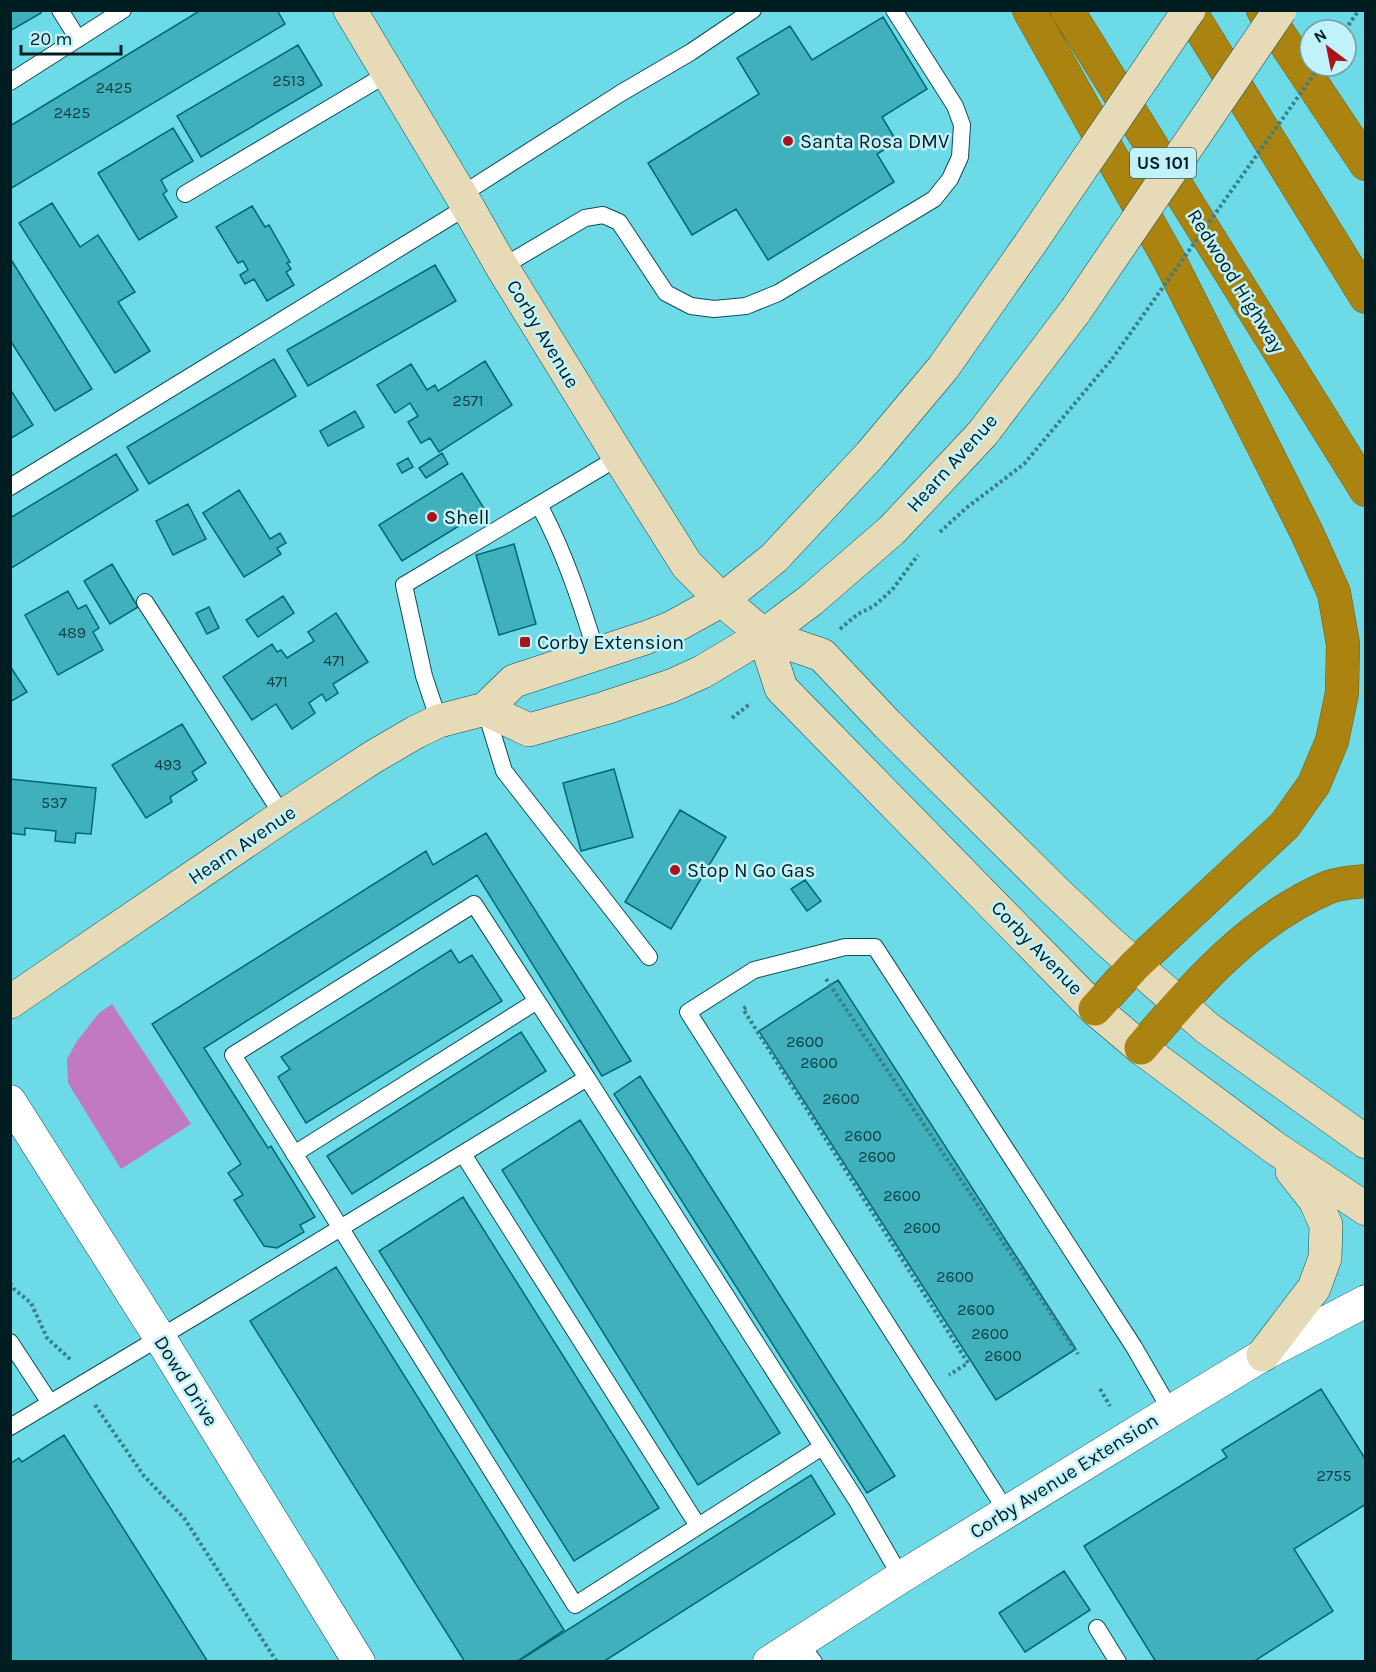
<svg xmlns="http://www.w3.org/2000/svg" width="1376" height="1672" viewBox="0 0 1376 1672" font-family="Karla,sans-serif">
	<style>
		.green { fill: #c17ac1 }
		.building { fill: #41b0bd; stroke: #006872; stroke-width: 1.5 }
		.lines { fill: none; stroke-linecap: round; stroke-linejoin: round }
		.lane-casing { stroke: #0f4e55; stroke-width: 18 }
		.street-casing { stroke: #0f4e55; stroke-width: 33 }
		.secondary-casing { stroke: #0f4e55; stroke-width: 34 }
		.highway-casing { stroke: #6f6016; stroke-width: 34 }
		.path { stroke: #387f88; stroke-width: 4; stroke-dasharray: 3 3; stroke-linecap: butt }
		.lane { stroke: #fff; stroke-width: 16 }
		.street { stroke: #fff; stroke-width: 32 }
		.secondary { stroke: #e6dab7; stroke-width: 33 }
		.highway { stroke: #ab8310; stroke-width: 33 }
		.secondary-bridge-casing { stroke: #0f4e55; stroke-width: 34; stroke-linecap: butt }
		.path-bridge { stroke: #387f88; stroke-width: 4; stroke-dasharray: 3 3; stroke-linecap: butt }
		.secondary-bridge { stroke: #e6dab7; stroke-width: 33 }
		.poi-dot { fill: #a8141a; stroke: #c1f2f9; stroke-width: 2 }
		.labels { text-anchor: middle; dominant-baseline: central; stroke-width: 5; stroke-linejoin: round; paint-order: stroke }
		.number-label { font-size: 16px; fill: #104249 }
		.shield { fill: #c1f2f9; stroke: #3a5e62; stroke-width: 1.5 }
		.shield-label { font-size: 18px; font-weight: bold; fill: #001e22 }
		.poi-label { font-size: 20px; fill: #001e22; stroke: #c1f2f9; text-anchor: start }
		.street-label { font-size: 20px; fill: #001e22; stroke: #c1f2f9 }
	</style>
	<rect width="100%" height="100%" fill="#6ddae8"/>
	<path class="green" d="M112,1004L191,1124L121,1169L68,1083L67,1059L77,1041L99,1013Z"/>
	<path class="building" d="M10,10H39L41,13L10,31Z
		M201,10H277L285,24L10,189V126Z
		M883,17L927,89L882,117L897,142L877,154L894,182L768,260L736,209L692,235L648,163L759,94L737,58L790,26L812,60Z
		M298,45L322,85L201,157L177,116Z
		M173,128L193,161L161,180L167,191L163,194L177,217L139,240L98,173Z
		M52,203L80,247L98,235L135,292L118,302L150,351L115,373L19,223Z
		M252,206L265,227L269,225L290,262L287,263L291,269L286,272L294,285L267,301L254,279L245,284L240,275L248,270L243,261L238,263L216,227Z
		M10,258L92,389L55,411L10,340Z
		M435,265L456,301L308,386L287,350Z
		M274,359L296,396L149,484L127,447Z
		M485,361L512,405L439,452L430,438L421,443L408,422L418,416L410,403L395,413L377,385L411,364L427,390L435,385L438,391Z
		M10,389L33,425L10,439Z
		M355,411L364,427L328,446L320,431Z
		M442,453L448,464L426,478L419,468Z
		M116,454L138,490L10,569V518Z
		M408,458L413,467L402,473L397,464Z
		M462,473L485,510L402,561L379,525Z
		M239,490L270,539L280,533L286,543L277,548L281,554L244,577L203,513Z
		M188,504L206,539L173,555L156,521Z
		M514,544L536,624L499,635L476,555Z
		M112,564L138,607L110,624L84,581Z
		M68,591L78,609L86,605L99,628L93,632L103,650L58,675L25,615Z
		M283,596L294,613L258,637L246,620Z
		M209,607L219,628L207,634L196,613Z
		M336,613L368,662L333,684L338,693L326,701L322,694L309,703L315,713L292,729L276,704L252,720L223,677L272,644L277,652L281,650L287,658L314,641L308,632Z
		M10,666L27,692L10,702Z
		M182,724L206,763L192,772L197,780L170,797L172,802L146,818L112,765Z
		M614,769L633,837L581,851L563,783Z
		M10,779L96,788L91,834L76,833L75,843L55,841L56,831L25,828V835L10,833Z
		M680,810L726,837L671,929L625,902Z
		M486,833L631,1061L602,1076L477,875L204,1048L268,1148L271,1146L315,1217L300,1225L304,1232L277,1248L264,1246L234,1200L243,1195L228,1173L241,1164L152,1024L426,851L433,865Z
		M805,880L821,901L807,911L791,889Z
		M451,950L459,963L472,955L502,1001L306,1123L278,1077L290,1069L281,1057Z
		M838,980L1076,1349L996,1400L759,1031Z
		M521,1032L546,1071L352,1194L327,1156Z
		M640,1076L895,1476L867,1493L614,1094Z
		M580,1120L780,1433L698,1485L502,1170Z
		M463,1197L659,1508L574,1561L379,1251Z
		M336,1267L564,1630L516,1662H465L250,1321Z
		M1321,1389L1366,1460V1504L1294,1549L1333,1611L1253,1662H1156L1084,1546L1227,1457L1222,1450Z
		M64,1435L208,1662H10V1464L19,1458L22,1462Z
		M811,1475L835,1514L603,1662H517Z
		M1064,1571L1090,1610L1025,1652L999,1613Z"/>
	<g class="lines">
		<g class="lane-casing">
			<path id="lane" d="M60,10L78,39
				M10,82L123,10
				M185,194L387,74
				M461,195L621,93L691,52L753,10
				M502,267L585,218L603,215L619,222L666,293L691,306L714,309L746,306L778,293L934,199L950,179L960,157L962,125L955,106L894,10
				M10,487L468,206
				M539,505C565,553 581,603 597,655
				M145,602L283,816
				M485,709L504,771L649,957
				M439,721L424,676L404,585L619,457
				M587,1078L474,904L233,1055L575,1605L822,1447
				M294,1154L537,1001
				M463,1154L698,1526
				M10,1342L50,1403
				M10,1427L204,1311L587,1078L857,1501L901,1577
				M1007,1512L688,1012L754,970L845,947H875L1134,1347L1171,1411
				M1097,1628L1118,1662
				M799,1643L814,1662"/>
		</g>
		<g class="street-casing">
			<path id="street" d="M10,1101L160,1338L359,1662
				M769,1662L901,1577L1171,1411L1263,1355L1366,1301"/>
		</g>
		<g class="secondary-casing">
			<path id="secondary" d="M350,10L461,195L502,267L619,457L687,565L722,600L764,635L822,655L888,725L1053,889L1108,941L1207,1028L1366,1142
				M764,635L781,688L1095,1009L1141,1048L1275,1148L1366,1209
				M485,709L529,730L605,708L671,686L702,672L764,635L811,600L892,530L983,433L1076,310
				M10,1002L283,816L373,757L416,732L439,721L485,709L514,681L645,638L673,627L722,600L774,558L870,455L943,368L1032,241
				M1263,1355L1314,1288L1325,1258L1326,1225L1315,1200L1292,1171"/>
		</g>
		<g class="highway-casing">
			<path id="highway" d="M1029,10L1170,261L1307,533L1334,593L1343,644L1342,693L1332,741L1314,784L1285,825L1135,965L1095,1009
				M1067,10L1366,490
				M1189,10L1366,297
				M1263,10L1366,164
				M1141,1048C1194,986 1252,919 1329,887C1340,883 1354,882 1366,881"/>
		</g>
		<path class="path" d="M1345,30L1359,10
			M940,532L965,509L1024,464L1112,359
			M840,629L858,614L874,606L892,590L918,555
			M732,718L751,703
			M826,979L1078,1354
			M746,1007L743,1009L968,1363L949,1375
			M10,1283L14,1289L31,1303L47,1338L72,1361
			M1100,1389L1110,1406
			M95,1405L144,1476L184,1518L277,1662"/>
		<use href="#lane" class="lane"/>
		<use href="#street" class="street"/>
		<use href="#secondary" class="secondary"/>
		<use href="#highway" class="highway"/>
		<g class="secondary-bridge-casing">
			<path id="secondary-bridge" d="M1032,241L1189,10
				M1076,310L1280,10"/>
		</g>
		<path class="path-bridge" d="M1112,359L1320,66"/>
		<use href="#secondary-bridge" class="secondary-bridge"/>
	</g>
	<g class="poi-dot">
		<circle cx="788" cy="141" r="6"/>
		<circle cx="432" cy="517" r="6"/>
		<rect x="519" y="636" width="12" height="12" rx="3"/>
		<circle cx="675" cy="870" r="6"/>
	</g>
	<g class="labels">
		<g class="number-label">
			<text x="289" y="80">2513</text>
			<text x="114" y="87">2425</text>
			<text x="72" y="112">2425</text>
			<text x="468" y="400">2571</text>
			<text x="72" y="632">489</text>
			<text x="334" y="660">471</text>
			<text x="277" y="681">471</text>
			<text x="168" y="764">493</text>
			<text x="54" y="802">537</text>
			<text x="805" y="1041">2600</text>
			<text x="819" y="1062">2600</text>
			<text x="841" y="1098">2600</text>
			<text x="863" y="1135">2600</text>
			<text x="877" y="1156">2600</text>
			<text x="902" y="1195">2600</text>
			<text x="922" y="1227">2600</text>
			<text x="955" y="1276">2600</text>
			<text x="976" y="1309">2600</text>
			<text x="990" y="1333">2600</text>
			<text x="1003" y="1355">2600</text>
			<text x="1334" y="1475">2755</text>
		</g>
		<rect class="shield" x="1130" y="148" width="66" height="30" rx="4.5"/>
		<g class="shield-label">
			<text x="1163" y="163">US 101</text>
		</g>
		<g class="poi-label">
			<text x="800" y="141">Santa Rosa DMV</text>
			<text x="444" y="517">Shell</text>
			<text x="537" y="642">Corby Extension</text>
			<text x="687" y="870">Stop N Go Gas</text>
		</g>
		<g class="street-label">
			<text transform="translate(1236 281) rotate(58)">Redwood Highway</text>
			<text transform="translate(543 334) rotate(59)">Corby Avenue</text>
			<text transform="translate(952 463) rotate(-48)">Hearn Avenue</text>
			<text transform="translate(242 845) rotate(-34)">Hearn Avenue</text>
			<text transform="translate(1037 948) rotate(46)">Corby Avenue</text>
			<text transform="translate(186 1381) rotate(58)">Dowd Drive</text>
			<text transform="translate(1064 1476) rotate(-32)">Corby Avenue Extension</text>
		</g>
	</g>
	<rect width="1376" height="1672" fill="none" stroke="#001e22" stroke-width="24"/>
	<g transform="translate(1328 48) rotate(328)"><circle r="28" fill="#c1f2f9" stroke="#749da3" stroke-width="1.5"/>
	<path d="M0-4.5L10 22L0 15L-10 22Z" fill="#a8141a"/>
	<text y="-9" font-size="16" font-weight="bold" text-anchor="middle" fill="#001e22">N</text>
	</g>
	<path d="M21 45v9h100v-9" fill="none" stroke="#001e22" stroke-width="3"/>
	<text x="30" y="45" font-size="18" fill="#001e22" stroke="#c1f2f9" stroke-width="4.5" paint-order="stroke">20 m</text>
</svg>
